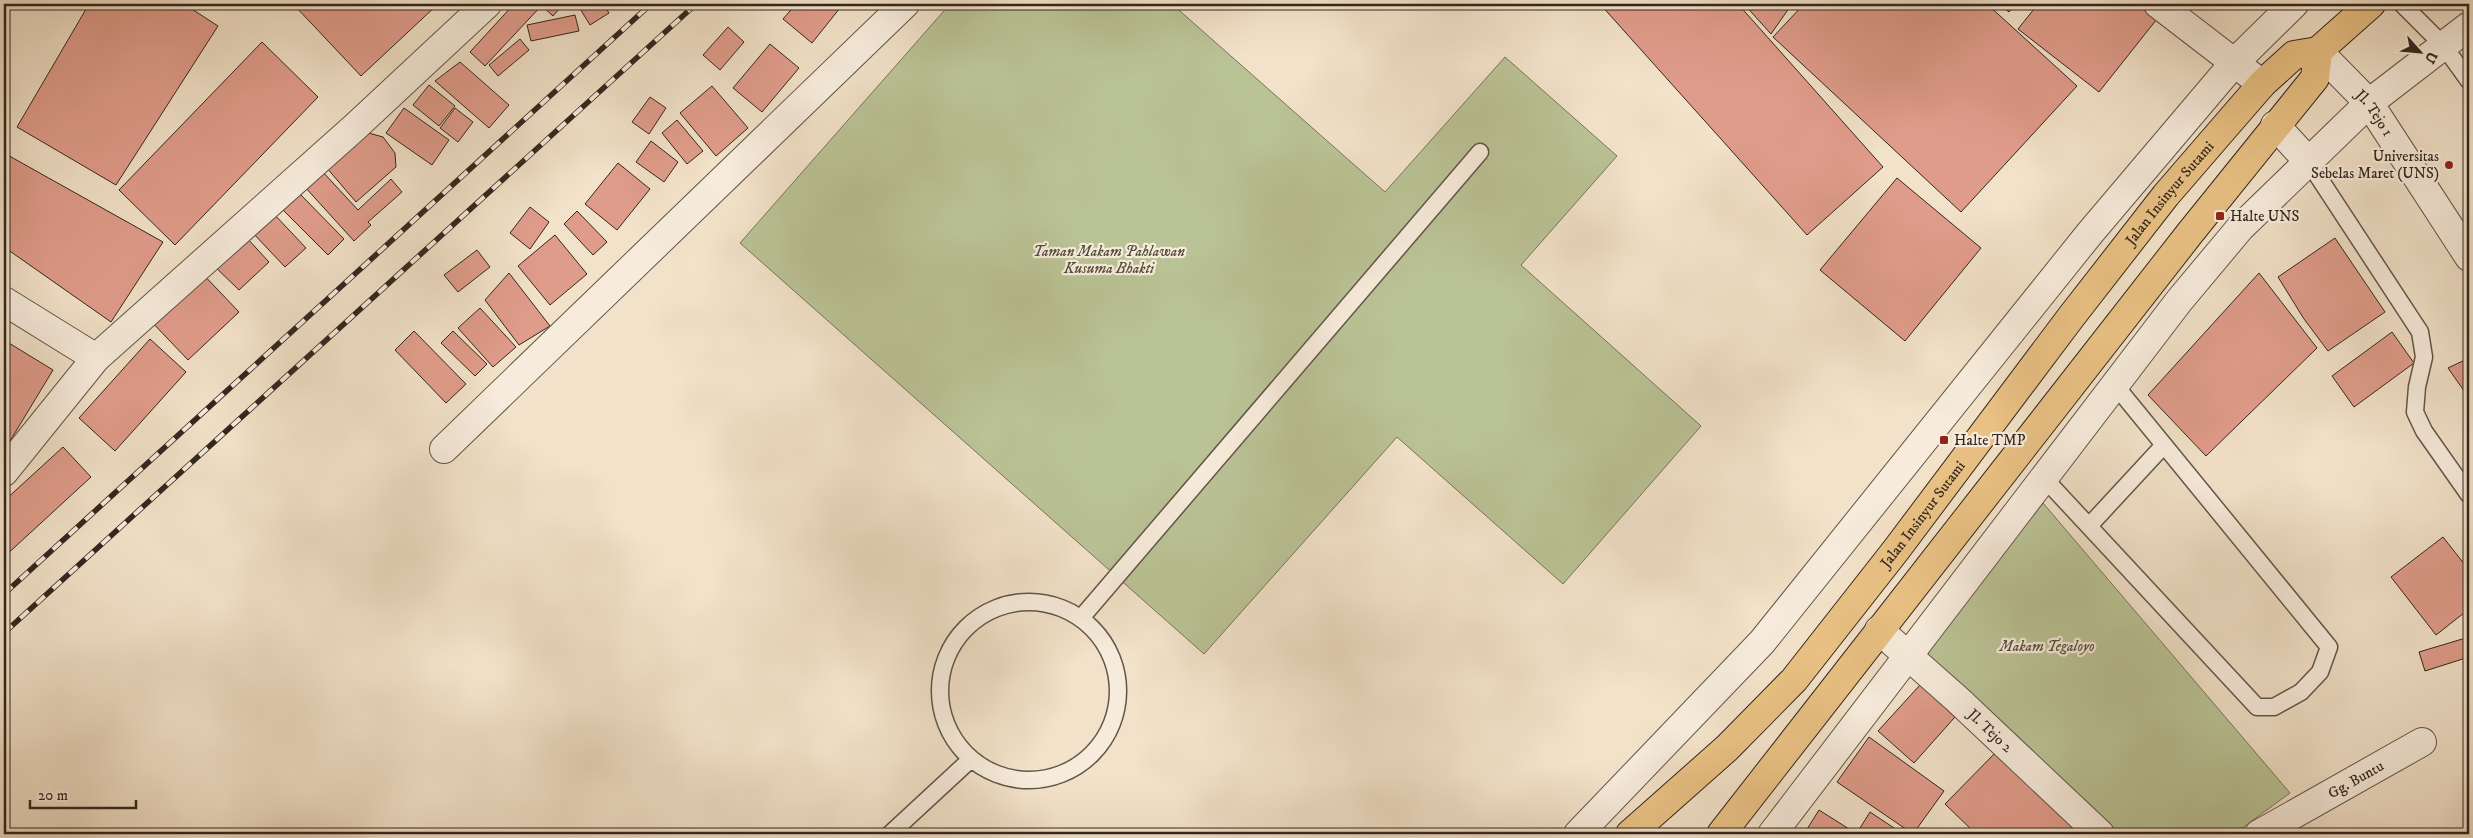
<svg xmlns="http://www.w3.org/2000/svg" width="2473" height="838" viewBox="0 0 2473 838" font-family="'IM FELL DW Pica',serif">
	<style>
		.green { fill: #bac396; stroke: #76745a }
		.building { fill: #e09c8b; stroke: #33261e }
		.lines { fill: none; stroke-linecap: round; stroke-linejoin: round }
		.lane-casing { stroke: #635549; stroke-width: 19 }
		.street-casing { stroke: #635549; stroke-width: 30 }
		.highway-casing { stroke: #33261e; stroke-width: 30 }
		.lane { stroke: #f7ecdc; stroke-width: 16 }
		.street { stroke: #f7ecdc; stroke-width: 28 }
		.highway { stroke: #e9c184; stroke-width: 28 }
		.rail-casing { stroke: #33261e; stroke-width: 5.5 }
		.rail { stroke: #f7ecdc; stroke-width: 4; stroke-dasharray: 11; stroke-linecap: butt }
		.poi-dot { fill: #8f2418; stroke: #f7ecdc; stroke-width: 2 }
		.labels { text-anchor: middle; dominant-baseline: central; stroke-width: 4.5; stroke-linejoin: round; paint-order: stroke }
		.street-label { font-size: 15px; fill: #33261e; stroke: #f7ecdc }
		.poi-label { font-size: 15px; fill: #33261e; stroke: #f7ecdc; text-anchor: start }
		.park-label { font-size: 15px; font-style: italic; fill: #554d3c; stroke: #f7ecdc }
	</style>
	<rect width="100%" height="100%" fill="#f2e2c9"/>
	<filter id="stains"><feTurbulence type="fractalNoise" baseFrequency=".004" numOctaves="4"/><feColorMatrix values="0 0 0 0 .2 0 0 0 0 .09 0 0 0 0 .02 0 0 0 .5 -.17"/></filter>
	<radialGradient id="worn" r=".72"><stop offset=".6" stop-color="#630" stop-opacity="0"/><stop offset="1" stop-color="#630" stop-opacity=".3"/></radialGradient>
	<path class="green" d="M950,4H1172L1385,192L1505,57L1617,156L1521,265L1701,426L1563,584L1397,437L1204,654L740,243Z
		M2043,503L2290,793L2234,834H2114L1925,654Z"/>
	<path class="building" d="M89,4H184L218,26L116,185L17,127Z
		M297,4H438L361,76L295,6Z
		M514,4H543L485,66L470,52Z
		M546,4H603L609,13L590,25L579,7L560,8L553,16L543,7Z
		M796,4H834L840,8L812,43L783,19Z
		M1600,4H1738L1883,167L1807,235Z
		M1744,4H1792L1771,34Z
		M1804,4H1987L2077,86L1961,212L1773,37Z
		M1999,4H2016L2009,12Z
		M2038,4H2137L2157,19L2099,92L2018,29Z
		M575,15L579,31L531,41L527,25Z
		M728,27L744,42L720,70L703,55Z
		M520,39L529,50L498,76L489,65Z
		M262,42L318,97L175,245L119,190Z
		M770,44L799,68L762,112L733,88Z
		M460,62L509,105L489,128L435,81Z
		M429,85L455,106L439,126L413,105Z
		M712,86L748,128L716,156L680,113Z
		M650,97L666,108L649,134L632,122Z
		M404,108L449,140L432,165L386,133Z
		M455,108L473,122L458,142L440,128Z
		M677,120L703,151L687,164L662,133Z
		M365,132L383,137L395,153L396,167L356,202L326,167Z
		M651,141L678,162L664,182L636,162Z
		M4,153L163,242L111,322L4,247Z
		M618,163L650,189L617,230L585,204Z
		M321,170L358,210L391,179L402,192L368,222L371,225L354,241L304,186Z
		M1897,178L1981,248L1905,341L1820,270Z
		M299,193L344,239L328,255L282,209Z
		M530,207L549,222L530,249L510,233Z
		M577,211L607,242L593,255L564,224Z
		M272,212L306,248L285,267L251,231Z
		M555,235L587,274L550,305L518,266Z
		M245,236L269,262L239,290L211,263Z
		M2335,238L2385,312L2328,351L2304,319L2278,277Z
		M477,250L490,267L458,292L444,275Z
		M199,270L239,312L188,360L148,318Z
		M509,273L550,326L519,345L485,300Z
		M2259,273L2317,348L2206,456L2148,395Z
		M480,308L516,347L493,367L458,328Z
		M414,331L466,384L446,403L395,350Z
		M453,331L487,364L475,376L441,343Z
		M2392,332L2414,363L2354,407L2332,376Z
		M150,339L186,372L115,451L79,418Z
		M4,340L53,370L4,451Z
		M2469,358V398L2448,368Z
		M63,447L91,477L4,557V501Z
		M2443,537L2469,570V609L2436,635L2391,577Z
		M2469,637V657L2425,671L2419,652Z
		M1920,685L1955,717L1914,763L1878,731Z
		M1869,737L1944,791L1913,834L1837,782Z
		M1998,750L2085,834H1976L1945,804Z
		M1819,810L1857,834H1804Z
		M1870,812L1903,834H1869L1860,828Z"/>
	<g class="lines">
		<g class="lane-casing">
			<path id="lane" d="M2402,4L2443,45L2469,81
				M2308,161L2420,332L2424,357L2417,387L2415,412L2424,431L2469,495
				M2044,478L2257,707H2274L2301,692L2320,672L2329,647L2115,385
				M2089,526L2164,445
				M940 691a89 89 0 1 1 178 0a89 89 0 1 1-178 0Z
				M1081,618L1480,152
				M890,834L970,760"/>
		</g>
		<g class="street-casing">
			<g id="street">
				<path d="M2158,4L2262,84"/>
				<path id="s1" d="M2318,51L2369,103L2469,257"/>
				<path d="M2275,125L2308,161"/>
				<path d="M4,301L96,358L355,127L487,4"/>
				<path d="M444,449L905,4"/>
				<path d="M4,472L96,358"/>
				<path id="s2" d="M1879,630L1958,700L2100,834"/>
				<path d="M1578,834L1762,642L2090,233L2234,63L2294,4"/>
				<path d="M1772,834L2179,301L2240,228L2369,103L2469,26"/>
				<path id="s3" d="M2259,834L2422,742"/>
			</g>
		</g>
		<g class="highway-casing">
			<g id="highway">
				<path id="s4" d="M1630,834L1727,748L1794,680L1896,550L2071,317L2166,195L2262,84L2294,55L2318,51L2371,4"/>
				<path d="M1721,834L2190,233L2315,78L2318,51"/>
			</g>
		</g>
		<use href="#lane" class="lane"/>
		<use href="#street" class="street"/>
		<use href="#highway" class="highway"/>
		<g class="rail-casing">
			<path id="rail" d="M4,594L651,4
				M4,633L696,4"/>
		</g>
		<use href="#rail" class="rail"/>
	</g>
	<g class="poi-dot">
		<circle cx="2449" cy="165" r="5"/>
		<rect x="2215" y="211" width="10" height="10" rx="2.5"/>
		<rect x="1939" y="435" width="10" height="10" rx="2.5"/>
	</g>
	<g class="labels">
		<g class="street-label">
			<text stroke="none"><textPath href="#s1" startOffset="84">Jl. Tejo 1</textPath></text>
			<text stroke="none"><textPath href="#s4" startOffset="840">Jalan Insinyur Sutami</textPath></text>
			<text stroke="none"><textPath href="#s4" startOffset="435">Jalan Insinyur Sutami</textPath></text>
			<text stroke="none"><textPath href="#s2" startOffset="150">Jl. Tejo 2</textPath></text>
			<text stroke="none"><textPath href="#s3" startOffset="111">Gg. Buntu</textPath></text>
		</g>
		<g class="poi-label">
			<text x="2439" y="156" text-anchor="end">Universitas<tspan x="2439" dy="17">Sebelas Maret (UNS)</tspan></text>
			<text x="2230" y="216">Halte UNS</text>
			<text x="1954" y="440">Halte TMP</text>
		</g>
		<g class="park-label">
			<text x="1109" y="251">Taman Makam Pahlawan<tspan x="1109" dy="17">Kusuma Bhakti</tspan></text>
			<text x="2047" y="646">Makam Tegaloyo</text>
		</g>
	</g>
	<rect width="2473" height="838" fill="none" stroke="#f2e2c9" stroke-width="20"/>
	<rect x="5" y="5" width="2463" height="828" fill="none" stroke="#33261e" stroke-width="2.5"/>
	<rect x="10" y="10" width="2453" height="818" fill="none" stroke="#33261e"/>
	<g transform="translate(2420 52) rotate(117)" stroke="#f7ecdc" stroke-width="4" paint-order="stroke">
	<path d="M0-4L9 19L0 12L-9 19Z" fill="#33261e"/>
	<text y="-8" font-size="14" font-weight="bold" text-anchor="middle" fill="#33261e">U</text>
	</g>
	<path d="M30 800v8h106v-8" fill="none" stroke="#33261e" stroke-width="2.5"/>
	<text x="38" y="800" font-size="15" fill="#33261e" stroke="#f7ecdc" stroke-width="4" paint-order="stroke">20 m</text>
	<rect width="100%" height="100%" filter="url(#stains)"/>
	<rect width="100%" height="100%" fill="url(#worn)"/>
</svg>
